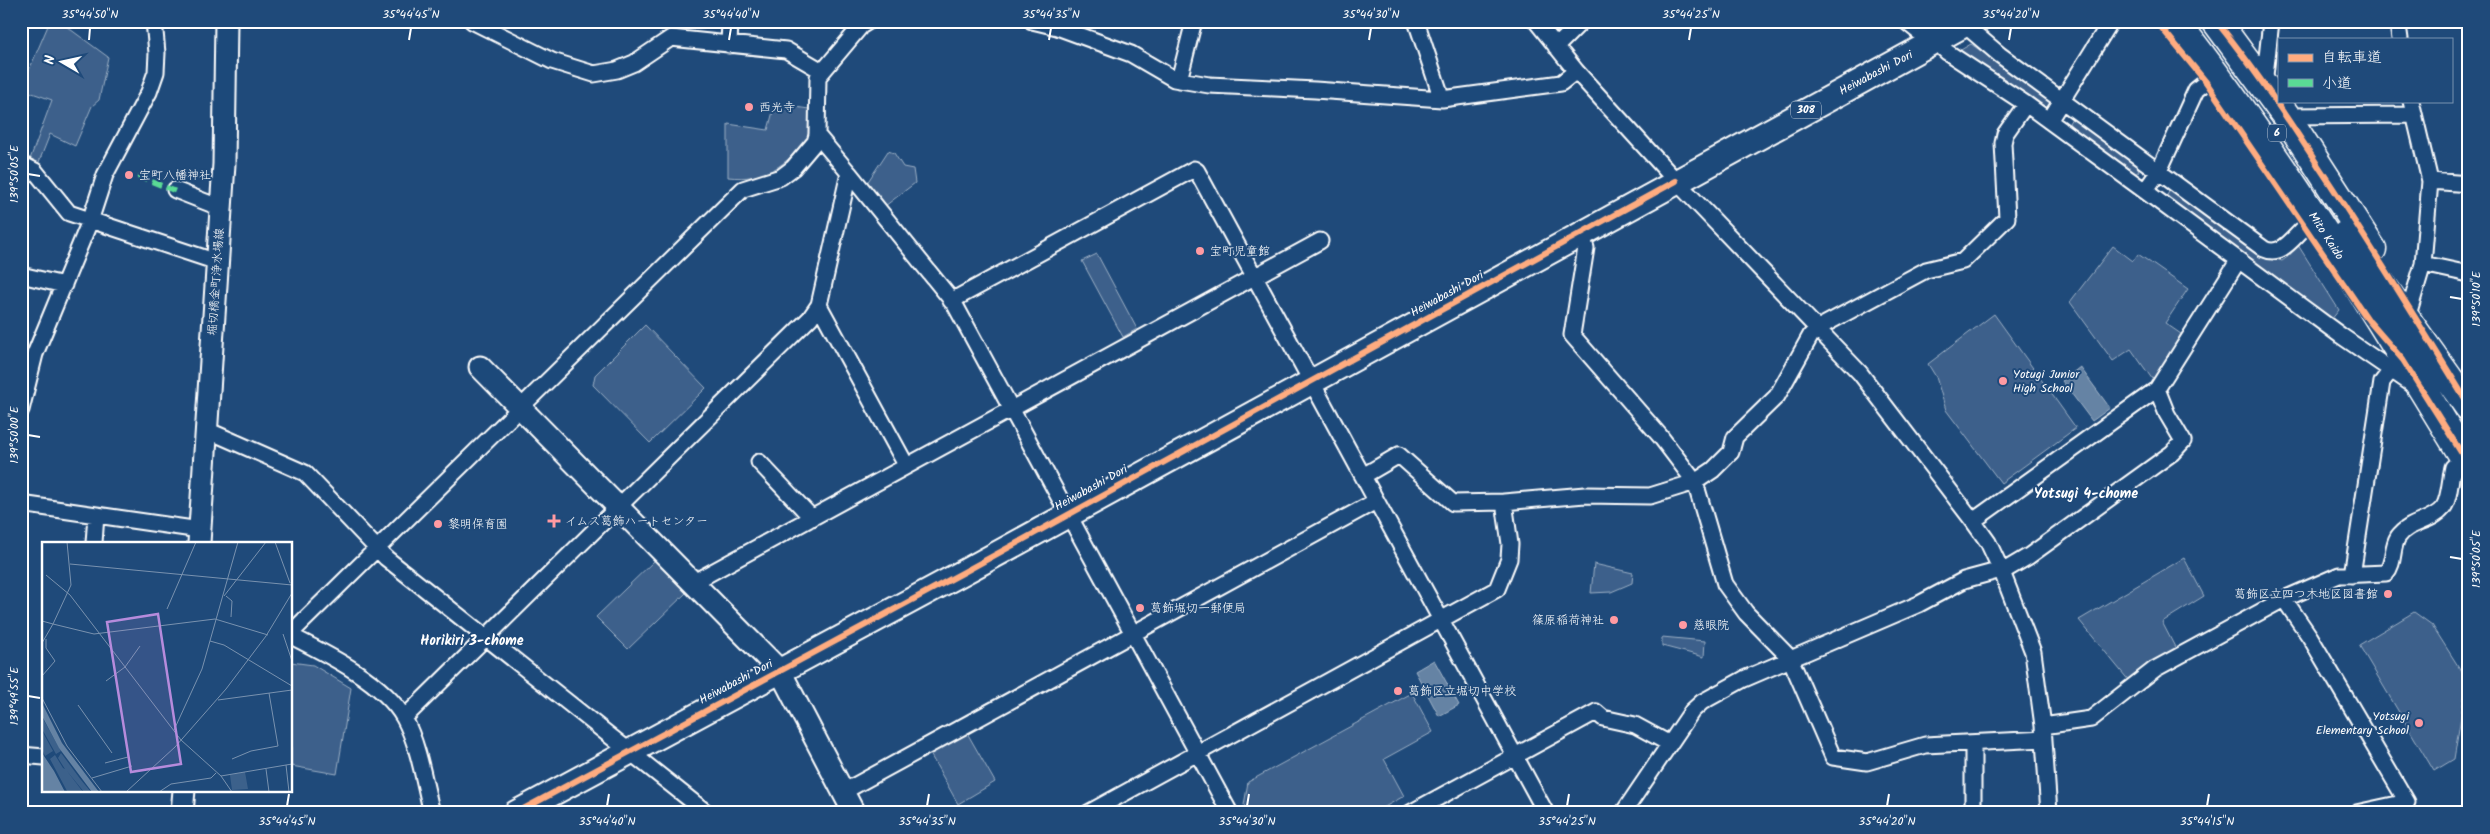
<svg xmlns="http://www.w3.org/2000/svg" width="2490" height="834" viewBox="0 0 2490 834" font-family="Kalam,'Klee One',sans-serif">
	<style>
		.green { fill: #3c618b; stroke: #9eb0c5 }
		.water { fill: #6583a4; stroke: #a3b5c8 }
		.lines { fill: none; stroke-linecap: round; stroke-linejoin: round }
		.street-casing { stroke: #fff; stroke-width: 19 }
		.secondary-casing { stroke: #fff; stroke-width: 25 }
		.primary-casing { stroke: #fff; stroke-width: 28 }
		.highway-casing { stroke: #fff; stroke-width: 31 }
		.street { stroke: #1f4a7a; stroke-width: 15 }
		.secondary { stroke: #1f4a7a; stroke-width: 21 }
		.primary { stroke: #1f4a7a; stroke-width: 24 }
		.highway { stroke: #1f4a7a; stroke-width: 28 }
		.quiet { stroke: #5adb95; stroke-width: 5; stroke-dasharray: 10 5; stroke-linecap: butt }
		.cycleway-casing { stroke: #1f4a7a; stroke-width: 9 }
		.cycleway { stroke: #ffac80; stroke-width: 6 }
		.ticks { fill: none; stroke: #fff; stroke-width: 2 }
		.poi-dot { fill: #ff9aa2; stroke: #1f4a7a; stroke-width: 2 }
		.labels { text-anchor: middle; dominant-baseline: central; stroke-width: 4; stroke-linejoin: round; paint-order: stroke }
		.shield { fill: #1f4a7a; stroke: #bcc9d7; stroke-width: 1 }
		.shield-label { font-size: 11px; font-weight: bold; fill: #fff }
		.street-label { font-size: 12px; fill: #fff; stroke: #1f4a7a }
		.poi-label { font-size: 12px; fill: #fff; stroke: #1f4a7a; text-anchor: start }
		.neighbourhood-label { font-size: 14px; font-weight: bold; fill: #fff; stroke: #1f4a7a }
		.inset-road { fill: none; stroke: #7992af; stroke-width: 1 }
		.view { fill: #b68bdc; fill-opacity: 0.15; stroke: #b68bdc; stroke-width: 2.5 }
		.inset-edge { fill: none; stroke: #fff; stroke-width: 2.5 }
		.neatline { fill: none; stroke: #fff; stroke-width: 2 }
		.ticks-label { font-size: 12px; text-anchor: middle; fill: #fff }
	</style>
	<rect width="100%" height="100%" fill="#1f4a7a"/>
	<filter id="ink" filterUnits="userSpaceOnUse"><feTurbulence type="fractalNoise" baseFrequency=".02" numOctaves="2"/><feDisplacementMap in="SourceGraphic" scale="10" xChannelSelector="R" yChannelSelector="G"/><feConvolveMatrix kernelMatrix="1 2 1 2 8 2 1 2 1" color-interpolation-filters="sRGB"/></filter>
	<g filter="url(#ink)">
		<path class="green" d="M50,21H59L108,57L99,100L92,106L75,146L50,134L37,167L29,162L52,100L21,89Z
			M1971,44L2048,98L2051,105L2043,108L1959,51Z
			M775,104L809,109L808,137C786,166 765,181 728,177V124L768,130Z
			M2072,118H2076L2137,165L2139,171L2135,174L2071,126L2069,123Z
			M888,151L894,153L903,167L913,169L915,183L885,206L867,183Z
			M2171,188L2263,255L2282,261L2289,256L2298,245L2339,310L2331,320L2165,199Z
			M2113,246L2133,261L2138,254L2188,289L2165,323L2181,334L2155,383L2131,349L2113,361L2070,302Z
			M1097,254L1137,329L1123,337L1082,261Z
			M1994,314L2076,428L2001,483L1946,410L1936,377L1928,364Z
			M645,325L706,388L650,443L593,385L595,375Z
			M2184,558L2204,596L2162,622L2177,651L2130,682L2079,620Z
			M655,560L686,593L628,649L596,617Z
			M1594,564L1633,573L1632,583L1611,592L1591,593Z
			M2414,612L2432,625L2467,680L2454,759L2434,771L2359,645Z
			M1662,637L1705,641L1704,657L1662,646Z
			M291,662L313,665L351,688L337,774L291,766Z
			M1412,693L1433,732L1384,759L1404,796L1374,813H1249L1244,805L1248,782Z
			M966,731L995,782L958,804L929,752Z"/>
		<path class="water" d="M2080,367L2110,408L2092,421L2062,381Z
			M1434,660L1459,705L1439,716L1415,671Z"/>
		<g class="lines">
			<g class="street-casing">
				<path id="street" d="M472,21L552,61L594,74L617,70L634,63L671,38L786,50L822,71
					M1032,21L1057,27L1131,54L1174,79L1209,85L1315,90L1442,99L1561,83L1576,71
					M1416,21L1442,99
					M1536,21L1576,71L1676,181L1860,373L1973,521L1988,542L2002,572L2033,652L2043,726L2049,813
					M1960,21L2000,55L2264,249C2281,257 2292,239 2304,228
					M2399,32L2400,39
					M1935,41L1947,52L2026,104L2145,191L2340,335L2413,385
					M729,45L730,21
					M1556,47L1582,21
					M1179,80L1194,21
					M2264,85L2271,21
					M2286,116L2414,115
					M2049,121L2111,21
					M21,164L35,171L69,213L217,262
					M849,173L954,303L1230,813
					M2430,181L2469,184
					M175,190L221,208
					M2145,191L2159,171L2196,90L2206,82
					M1581,234L1586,248L1572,335L1660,436L1695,482L1725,584L1746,613L1790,658L1833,757L1867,762L1925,745L2043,739
					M2423,264L2469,274
					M21,275L64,285
					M951,301L1194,169L1197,171L1546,813
					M819,305L906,465
					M2410,308L2423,264L2430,181L2411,101
					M21,410L35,354L90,221L105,175L149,92L156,72L157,53L154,21
					M207,430L305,473L386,558L707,813
					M759,462L812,518
					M1363,476L1399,455L1453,503L1504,502L1585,495L1650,496L1695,482L1713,470L1731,452L1735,437L1777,396L1811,335L1818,328L1926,270L1963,261L2007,218L2003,143L2005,134L2026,104
					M21,504L200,530
					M1973,521L2157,389
					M94,543L96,515
					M2002,572L2029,556L2172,453L2183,441L2167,414L2157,389L2238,261
					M2352,575L2382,382L2392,369
					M692,583L1320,241
					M2284,599L2310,637L2407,802L2356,813
					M291,633L743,189L781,177L793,168L815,142L817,135L818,77L861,26L869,21
					M291,636C327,654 384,682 404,718C419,746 424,782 432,813
					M404,718L810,318L819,305L849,173L817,135
					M2043,726L2091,719L2155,669L2284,599L2339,575L2386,573C2395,563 2391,548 2398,537C2409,521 2432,522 2443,508C2450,499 2450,478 2453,467L2465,458
					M1973,744V813
					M21,755L44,757
					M843,792L1376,501
					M1088,813L1497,589L1509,559L1510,544L1504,502
					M1410,813L1596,712L1603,718L1635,725L1670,744
					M1623,813L1692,711L1702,702L1744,679L1919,604L1964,580L2001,570"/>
			</g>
			<g class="secondary-casing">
				<path id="secondary" d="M1910,21L1935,41
					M480,367L780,671L854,813
					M199,543L224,164L226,21
					M2396,810V813
					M182,813L184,790"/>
			</g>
			<g class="primary-casing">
				<path id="primary" d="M516,813L964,572L1971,21"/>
			</g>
			<g class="highway-casing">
				<path id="highway" d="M2175,21C2284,161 2377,314 2469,465
					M2216,21L2286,116L2372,249
					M2346,235L2469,407"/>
			</g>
			<use href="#street" class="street"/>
			<use href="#secondary" class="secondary"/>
			<use href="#primary" class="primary"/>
			<use href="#highway" class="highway"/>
			<path class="quiet" d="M138,176L175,191"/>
			<g class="cycleway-casing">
				<path id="cycleway" d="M2156,21L2206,82L2369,321L2403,360L2469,465
					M2216,21C2254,67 2287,117 2319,167C2371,245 2420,325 2469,405
					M516,813L964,572L1676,181"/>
			</g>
			<use href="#cycleway" class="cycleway"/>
		</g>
	</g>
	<path class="ticks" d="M89,40L90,28M409,40L411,28M729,40L731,28M1049,40L1051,28M1369,40L1371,28M1689,40L1691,28M2009,40L2011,28M28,174L40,176M2450,297L2462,299M28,435L40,437M2450,557L2462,559M28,696L40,698M287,806L289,794M607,806L609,794M927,806L929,794M1247,806L1249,794M1567,806L1569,794M1887,806L1889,794M2207,806L2209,794"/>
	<g class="poi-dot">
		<circle cx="749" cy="107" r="5"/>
		<circle cx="129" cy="175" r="5"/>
		<circle cx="1200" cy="251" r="5"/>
		<circle cx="2003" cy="381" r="5"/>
		<path d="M551.5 513.5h5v5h5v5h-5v5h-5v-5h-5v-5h5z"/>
		<circle cx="438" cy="524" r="5"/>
		<circle cx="2388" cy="594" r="5"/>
		<circle cx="1140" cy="608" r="5"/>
		<circle cx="1614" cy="620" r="5"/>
		<circle cx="1683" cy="625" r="5"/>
		<circle cx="1398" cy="691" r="5"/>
		<circle cx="2419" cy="723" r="5"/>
	</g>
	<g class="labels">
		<g class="shield">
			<rect x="1791" y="101.5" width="30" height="17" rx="4"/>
			<rect x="2268" y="124.5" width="18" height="17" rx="4"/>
		</g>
		<g class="shield-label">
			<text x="1806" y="110">308</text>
			<text x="2277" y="133">6</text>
		</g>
		<g class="street-label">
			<text transform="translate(1876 73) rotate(-28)">Heiwabashi Dori</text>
			<text transform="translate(2326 236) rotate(57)">Mito Kaido</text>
			<text transform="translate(216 282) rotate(-86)">堀切橋金町浄水場線</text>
			<text transform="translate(1447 294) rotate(-29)">Heiwabashi Dori</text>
			<text transform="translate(1091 488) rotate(-29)">Heiwabashi Dori</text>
			<text transform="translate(736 682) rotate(-28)">Heiwabashi Dori</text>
		</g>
		<g class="poi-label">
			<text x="759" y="107">西光寺</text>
			<text x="139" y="175">宝町八幡神社</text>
			<text x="1210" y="251">宝町児童館</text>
			<text x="2013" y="374">Yotugi Junior<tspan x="2013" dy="14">High School</tspan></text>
			<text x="565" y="521">イムス葛飾ハートセンター</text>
			<text x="448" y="524">黎明保育園</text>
			<text x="2378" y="594" text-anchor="end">葛飾区立四つ木地区図書館</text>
			<text x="1150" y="608">葛飾堀切一郵便局</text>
			<text x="1604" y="620" text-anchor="end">篠原稲荷神社</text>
			<text x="1693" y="625">慈眼院</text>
			<text x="1408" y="691">葛飾区立堀切中学校</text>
			<text x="2409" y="716" text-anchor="end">Yotsugi<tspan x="2409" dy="14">Elementary School</tspan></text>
		</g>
		<g class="neighbourhood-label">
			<text x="2086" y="494">Yotsugi 4-chome</text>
			<text x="472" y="641">Horikiri 3-chome</text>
		</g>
	</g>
	<g transform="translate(42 542)">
		<rect width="250" height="250" fill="#1f4a7a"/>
		<path d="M0,175L19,209L14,212L0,187ZM0,189L11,209L3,214L0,207ZM19,211L39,238L49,250H42L25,229L41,250L25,249L8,217L13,213L21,226L23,227L16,216ZM203,230L206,247L190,248L188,233Z" fill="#3c618b"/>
		<path d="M0,161L20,201L57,250H50L17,206L0,174ZM0,211L12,229L23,250H0Z" fill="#6583a4"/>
		<path class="inset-road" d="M233,0L248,41M28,22L250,43M4,33L28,53L139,198L179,234L190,250M182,54L224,0M184,54L190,59L189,75M125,67L154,0M0,79L11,82L29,43L25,0M241,92L250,119M168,99L182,103L250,144M0,101L11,82L52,92L173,77L226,93M0,134L13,119L4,106V97M64,139L83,125L98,104M0,156L25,204L60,250M176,158L250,148M36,163L70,211M132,188L160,127L196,0M190,217L209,209L236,204L227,151M63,221L86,215M244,223L247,250M224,227L227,250M179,234L250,222M50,236L90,224M84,250L133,205L184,147L224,94L250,51M117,250L129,242L169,236L174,231"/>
		<path class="view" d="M116,72L139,222L89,230L65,80Z"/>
		<rect width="250" height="250" class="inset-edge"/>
	</g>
	<rect width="2490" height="834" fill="none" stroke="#1f4a7a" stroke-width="55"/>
	<rect x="2278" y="38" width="175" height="65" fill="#1f4a7a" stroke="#7992af"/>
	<rect x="2288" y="54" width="25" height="8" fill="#ffac80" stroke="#7992af"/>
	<text x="2322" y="62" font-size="15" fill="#ffffff">自転車道</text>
	<rect x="2288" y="79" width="25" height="8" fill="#5adb95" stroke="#7992af"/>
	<text x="2322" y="88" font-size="15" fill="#ffffff">小道</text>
	<g transform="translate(62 62) rotate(279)" stroke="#1f4a7a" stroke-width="4" paint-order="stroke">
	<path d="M0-4L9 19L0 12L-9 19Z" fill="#ffffff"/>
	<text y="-8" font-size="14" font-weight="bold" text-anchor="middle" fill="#ffffff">N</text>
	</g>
	<rect x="28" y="28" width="2434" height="778" class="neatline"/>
	<g class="ticks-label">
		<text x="90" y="18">35°44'50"N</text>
		<text x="411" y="18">35°44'45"N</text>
		<text x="731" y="18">35°44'40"N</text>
		<text x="1051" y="18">35°44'35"N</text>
		<text x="1371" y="18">35°44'30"N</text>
		<text x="1691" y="18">35°44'25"N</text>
		<text x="2011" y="18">35°44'20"N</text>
		<text transform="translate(14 174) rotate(-90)" y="4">139°50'05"E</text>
		<text transform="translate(2476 299) rotate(-90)" y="4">139°50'10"E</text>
		<text transform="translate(14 435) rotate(-90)" y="4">139°50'00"E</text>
		<text transform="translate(2476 559) rotate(-90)" y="4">139°50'05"E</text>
		<text transform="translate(14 696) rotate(-90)" y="4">139°49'55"E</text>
		<text x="287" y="825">35°44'45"N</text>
		<text x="607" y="825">35°44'40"N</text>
		<text x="927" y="825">35°44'35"N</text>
		<text x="1247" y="825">35°44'30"N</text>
		<text x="1567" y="825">35°44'25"N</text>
		<text x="1887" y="825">35°44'20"N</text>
		<text x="2207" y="825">35°44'15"N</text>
	</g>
</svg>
